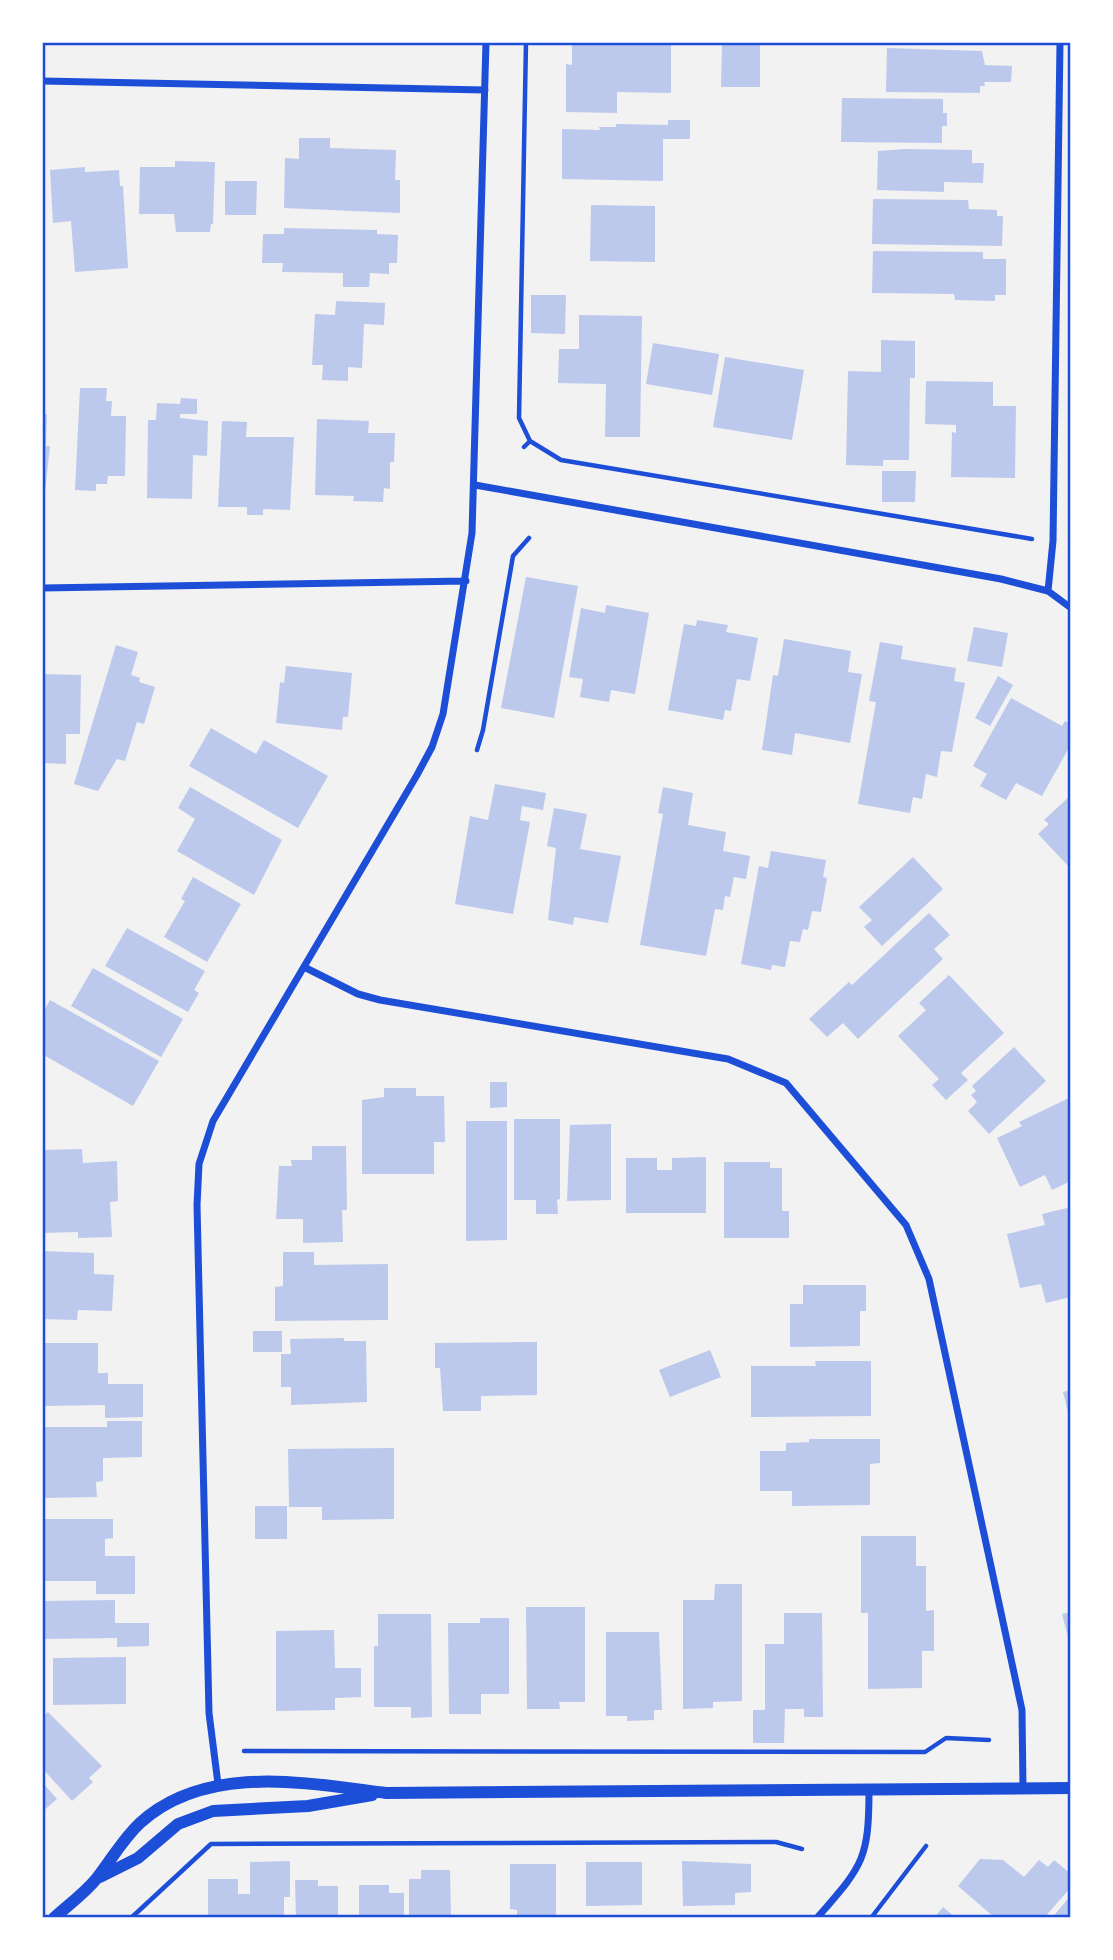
<svg xmlns="http://www.w3.org/2000/svg" width="1113" height="1960" viewBox="0 0 1113 1960" font-family="Lora,serif">
	<style>
		.building { fill: #bdc9ec }
		.lines { fill: none; stroke-linecap: round; stroke-linejoin: round }
		.path { stroke: #1d4ed8; stroke-width: 4.5 }
		.minor { stroke: #1d4ed8; stroke-width: 7 }
		.tertiary { stroke: #1d4ed8; stroke-width: 12 }
		.neatline { fill: none; stroke: #1d4ed8; stroke-width: 2.5 }
	</style>
	<rect width="100%" height="100%" fill="#f2f2f2"/>
	<path class="building" d="M623,42H671V93L617,92V113L566,112V64L572,65V44L623,45Z
		M722,43L760,44V87H721Z
		M887,48L982,51L985,65L1012,66L1011,82H984L985,86H980V93L886,92Z
		M842,98L943,99V113H947V126H942V143L841,142Z
		M668,120H690V139H663V181L562,179V129L600,130L599,127H616V124L668,125Z
		M299,138H330V148L396,150L395,180H400V213L284,208L285,158L299,159Z
		M905,149L972,150V163H984L983,183L944,182V192L877,190L878,151Z
		M175,161L215,162L213,224H211L210,232H176L174,214H139L140,167H175Z
		M85,167V172L119,170L120,186H123L128,268L75,272L71,221L53,223L50,170Z
		M225,181H257L256,215H225Z
		M873,199L968,200L969,209L997,210V216H1003L1002,246L872,244Z
		M591,205L655,206V262L590,261Z
		M284,228L377,230V234L398,235L397,263H389V274L370,273L369,287H343V273L282,272L283,263H262L263,234H284Z
		M873,251L983,252V259H1006V295H995V301L955,300L954,294L872,293Z
		M531,295H566L565,334L531,333Z
		M336,301L385,303L384,325L364,324L362,368L348,367V381L322,380L323,365H312L315,314L335,315Z
		M579,315L642,316L640,437H605L606,384L558,383L559,349H579Z
		M881,340L915,341V378H910L909,460H883V466L846,465L848,371L881,372Z
		M653,343L719,354L712,395L646,384Z
		M725,357L804,370L792,440L713,427Z
		M926,381L993,382V406H1016L1015,478L951,477L952,432L956,433V425L925,424Z
		M80,388H107L106,401H112L111,416H126L125,476H108L107,484H96V491L75,490Z
		M181,398L197,399V414H180V418L208,421L207,456L193,455L192,499L147,498L148,420H156L157,403L180,404Z
		M42,414H47L46,446H50L45,492H42Z
		M317,419L369,421L368,433H395L394,462H390V489L384,488L383,502L353,501L354,496L315,495Z
		M222,421L247,422L246,437H294L290,510L263,509V515H247V507H218Z
		M882,471H916L915,502H882Z
		M526,577L578,586L554,718L501,708Z
		M606,605L649,613L635,694L611,690L609,702L580,697L583,679L569,677L581,608L605,613Z
		M697,620L728,625L726,632L758,638L750,681L737,679L731,711L725,710L723,720L668,710L684,624L696,626Z
		M974,627L1008,633L1002,667L967,661Z
		M784,639L851,651L848,672L862,674L850,743L795,733L792,755L762,750L773,675L778,676Z
		M880,642L903,646L901,659L956,668L954,681L965,683L952,752L941,751L937,777L926,774L922,799L913,797L910,813L858,804L876,702L869,701Z
		M116,645L138,652L131,675L140,678L139,682L155,687L144,724L137,722L125,761L117,759L98,791L74,784Z
		M286,666L352,673L348,717H343L342,730L276,723L280,682L284,683Z
		M42,674L81,675L80,734H66V764L42,763Z
		M998,676L1013,685L990,726L975,718Z
		M1011,698L1062,726L1065,721L1071,724V744L1042,796L1016,783L1006,800L980,786L987,774L973,766Z
		M211,728L256,754L264,740L328,776L298,828L189,766Z
		M495,784L546,793L543,810L522,806L520,820L530,822L513,914L455,904L470,816L488,820Z
		M190,787L282,840L254,895L177,851L195,819L178,808Z
		M663,787L693,793L688,825L726,832L723,851L750,856L746,879L734,877L730,897L725,896L723,910L715,909L706,956L640,945L663,814L658,813Z
		M1071,795V869L1038,834L1049,824L1044,820Z
		M554,808L587,814L580,849L621,856L608,923L574,917L573,925L548,920L556,848L547,846Z
		M771,851L826,860L823,877L827,878L821,912L812,911L808,930L803,929L800,942L790,941L785,967L772,965L771,970L741,964L759,866L768,868Z
		M913,857L943,889L882,946L864,927L872,920L859,907Z
		M193,877L241,904L207,962L164,937L185,901L181,899Z
		M929,913L950,935L934,949L943,959L858,1039L843,1023L827,1037L809,1019L849,982L852,985Z
		M127,928L205,971L194,990L199,993L188,1012L105,966Z
		M93,968L183,1019L161,1057L71,1006Z
		M949,975L1004,1033L961,1073L968,1080L946,1100L932,1085L939,1079L898,1036L926,1010L919,1003Z
		M50,1000L159,1061L133,1106L42,1054V1014Z
		M1014,1047L1046,1081L989,1134L968,1111L977,1102L971,1095L976,1091L972,1086Z
		M490,1082H507V1107L490,1108Z
		M384,1088H416V1096H444L445,1142H434V1174H362V1100L384,1097Z
		M1071,1097V1181L1052,1190L1045,1175L1020,1187L997,1138L1022,1126L1019,1122Z
		M514,1119H560V1199L557,1200L558,1214H536V1200H514Z
		M466,1121H507V1240L466,1241Z
		M611,1124V1200L567,1201L570,1125Z
		M312,1146H346L347,1210H342L343,1242L303,1243V1219H276L279,1166H292L291,1160H312Z
		M82,1149L83,1163L117,1161L118,1201L110,1202L112,1237L78,1238V1232L42,1233V1150Z
		M706,1157V1213H626V1158H657V1170H672V1158Z
		M724,1162H770V1168H782V1211H789V1238H724Z
		M1071,1207V1297L1046,1303L1041,1284L1020,1288L1007,1234L1045,1225L1042,1214Z
		M42,1251L94,1253V1274L114,1275L112,1311L78,1310L77,1320L42,1319Z
		M283,1252H314V1265L388,1264V1320L275,1321V1287L283,1286Z
		M803,1285H866V1311H860V1346L790,1347V1304H803Z
		M253,1331H282V1352H253Z
		M344,1338V1341H366L367,1402L291,1405V1387H281V1354H291L290,1339Z
		M537,1342V1395L481,1396V1411H443L440,1368H435V1343Z
		M42,1343H98V1373H108V1384H143V1417L105,1418V1405L42,1406Z
		M710,1350L721,1377L670,1397L659,1370Z
		M815,1361H871V1416L751,1417V1366H816Z
		M1071,1390V1420H1070L1063,1392Z
		M107,1421H142V1457L103,1458V1481L96,1482L97,1497L42,1498V1427H107Z
		M809,1439H880V1463L870,1464V1505L792,1506V1491H760V1451H786V1443L809,1442Z
		M394,1448V1519L322,1520V1507H289L288,1449Z
		M255,1506H287V1539H255Z
		M42,1519H113V1538L105,1539V1556H135V1594H96V1581H43Z
		M861,1536H916V1566H926V1611L934,1610V1651H922V1688L868,1689V1613H861Z
		M715,1584H742V1701L713,1702V1708L683,1709V1600H714Z
		M115,1600V1623H149V1646L117,1647V1638L42,1639V1601Z
		M526,1607H585V1702H559L560,1709H527Z
		M1071,1612V1645H1070L1062,1614Z
		M784,1613H822L823,1717H804V1709H785L784,1743H753V1710H765V1644H784Z
		M378,1614H431L432,1717L411,1718V1707H374V1646H378Z
		M480,1618H509V1694H481V1714H449L448,1623H480Z
		M334,1630L335,1668H361V1697L335,1698V1710L276,1711V1631Z
		M606,1632H659L662,1710H654V1720L627,1721V1716H606Z
		M126,1657V1704L53,1705V1658Z
		M48,1712L102,1766L89,1778L93,1782L72,1801L42,1768V1717Z
		M42,1782L57,1799L42,1812Z
		M980,1859L1003,1860L1024,1877L1039,1860L1048,1867L1054,1860L1071,1874V1887L1044,1918H995L958,1886Z
		M290,1861V1897H284V1918H208V1879H238V1894H250V1862Z
		M682,1861L751,1864V1892L735,1893V1905L683,1906Z
		M586,1862H642V1905L586,1906Z
		M510,1864H556V1918H517V1910L510,1909Z
		M421,1870H450L451,1918H409V1879H421Z
		M295,1880H318V1886H338V1918H296Z
		M359,1885H389V1893H404V1918H359Z
		M1071,1895V1918H1052Z
		M943,1907L956,1918H934Z"/>
	<g class="lines">
		<path class="path" d="M530,441L561,460L1032,539
			M524,447L530,441L519,418L526,42
			M477,750L483,730L513,556L529,538
			M244,1751L925,1752L946,1738L989,1740
			M131,1918L211,1844L776,1842L802,1849
			M871,1918L926,1846"/>
		<path class="minor" d="M42,81L485,90
			M475,485L1001,579L1048,591L1071,608
			M42,588L466,581
			M1048,591L1053,541L1060,42
			M304,967L358,994L380,1000L728,1059L786,1083L906,1225L929,1279L1022,1710L1023,1788
			M218,1784L209,1713L197,1205L199,1164L213,1121L417,775L432,747L443,714L472,533L486,42
			M817,1918C862,1866 869,1861 869,1790"/>
		<path class="tertiary" d="M100,1877L138,1858L178,1824L213,1811L308,1806L372,1795
			M54,1918C68,1905 85,1893 97,1878C112,1859 122,1840 140,1823C206,1763 306,1783 386,1793L1071,1788"/>
	</g>
	<rect width="1113" height="1960" fill="none" stroke="#ffffff" stroke-width="88"/>
	<rect x="44" y="44" width="1025" height="1872" class="neatline"/>
</svg>
